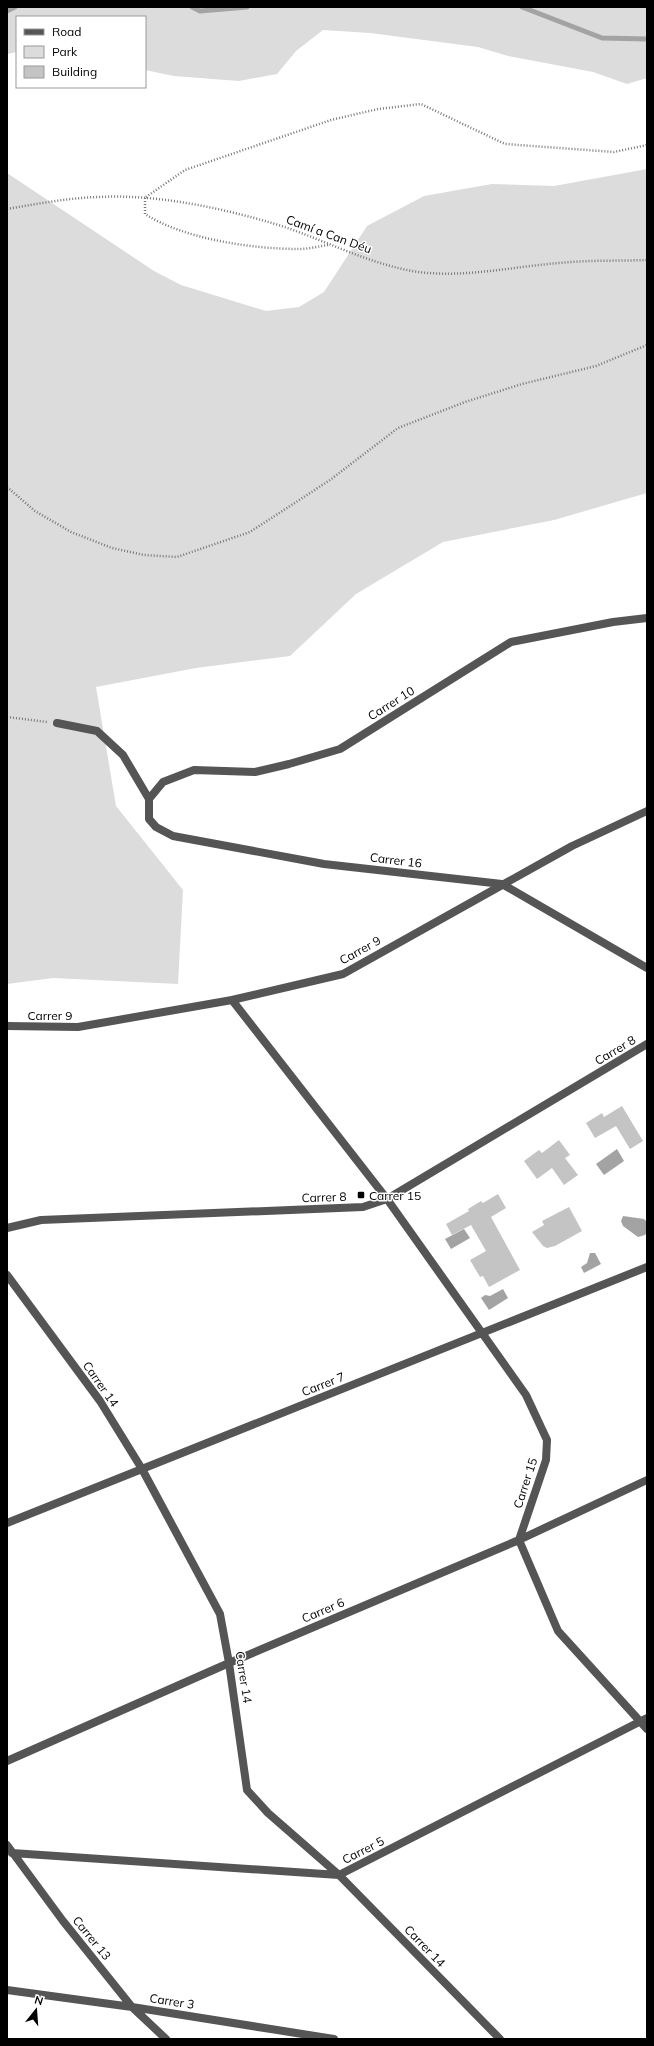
<svg xmlns="http://www.w3.org/2000/svg" width="654" height="2046" viewBox="0 0 654 2046" font-family="Mulish,sans-serif">
	<style>
		.green { fill: #dcdcdc }
		.water { fill: #a3a3a3 }
		.lines { fill: none; stroke-linecap: round; stroke-linejoin: round }
		.stream { stroke: #a3a3a3; stroke-width: 5 }
		.building { fill: #c4c4c4 }
		.path { stroke: #777; stroke-width: 2.5; stroke-dasharray: 1 2; stroke-linecap: butt }
		.minor { stroke: #555; stroke-width: 8 }
		.poi-dot { fill: #000; stroke: #fff; stroke-width: 1.5 }
		.labels { text-anchor: middle; dominant-baseline: central; stroke-width: 3; stroke-linejoin: round; paint-order: stroke }
		.street-label { font-size: 12px; fill: #000; stroke: #fff }
		.poi-label { font-size: 12px; fill: #000; stroke: #fff; text-anchor: start }
	</style>
	<rect width="100%" height="100%" fill="#fff"/>
	<path class="green" d="M7,7H647V78L627,84L593,72L508,56L478,47L370,33L323,30L296,51L277,74L239,81L174,76L145,70V17H17V52L7,54Z
		M647,169V493L554,520L443,542L356,594L290,656L196,668L96,687L116,806L183,890L178,984L53,978L7,984V173L154,271L181,285L266,311L299,307L324,292L367,226L424,196L492,184L554,186Z"/>
	<path class="water" d="M617,1149L624,1161L604,1175L596,1164Z
		M623,1216L644,1219L647,1222V1232L645,1235L638,1237L623,1226L621,1221Z
		M464,1229L470,1238L451,1249L445,1239Z
		M590,1253H595L601,1264L584,1273L581,1267L587,1263Z
		M503,1289L508,1298L489,1310L481,1298L485,1295L490,1296Z"/>
	<g class="lines">
		<path class="stream" d="M192,7L200,11L247,7
			M522,7L602,38L647,39
			M7,11L15,7"/>
	</g>
	<path class="building" d="M622,1106L643,1141L630,1149L616,1126L595,1138L586,1123L602,1113L604,1117Z
		M559,1140L570,1155L565,1158L578,1175L564,1185L552,1168L537,1179L524,1161L539,1150L542,1153Z
		M498,1194L506,1208L491,1217L520,1270L489,1287L483,1276L480,1277L470,1260L486,1251L471,1225L452,1235L446,1224L469,1211L468,1209L481,1201L483,1203Z
		M569,1207L582,1231L555,1246L547,1248L543,1246L532,1232L544,1225L542,1221Z"/>
	<g class="lines">
		<path class="path" d="M146,197L185,170L331,120L378,109L421,104L505,144L614,152L647,145
			M145,198V214C184,239 252,249 299,249C309,249 319,246 329,245
			M7,209C37,204 67,198 98,197C155,194 217,207 272,223C319,237 363,262 412,271C460,279 510,267 559,263C588,260 618,261 647,260
			M7,487L35,511L71,532L112,548L144,555L177,557L250,532L330,480L398,428L465,402L522,384L596,366L647,345
			M7,717L47,722"/>
		<path class="minor" d="M57,723L97,731L123,755L149,799
			M149,799V819L156,827L173,836L324,864L502,884L647,968
			M149,799L163,782L194,770L255,772L289,764L340,749L511,642L613,622L647,618
			M232,1000L387,1199L526,1395L547,1440L546,1460L519,1540L558,1631L647,1729
			M7,1026L78,1027L232,1000L343,974L572,846L647,811
			M7,1228L41,1220L363,1207L387,1199L647,1044
			M7,1275L100,1401L142,1469L220,1614L229,1663L247,1790L268,1813L339,1875L500,2039
			M7,1523L647,1267
			M7,1761L229,1663L519,1540L647,1480
			M7,1845L63,1921L132,2007L166,2039
			M12,1853L339,1875L647,1718
			M7,1990L132,2007L334,2039"/>
	</g>
	<rect class="poi-dot" x="357" y="1191" width="8" height="8" rx="2"/>
	<g class="labels">
		<g class="street-label">
			<text transform="translate(329 234) rotate(20)">Camí a Can Déu</text>
			<text transform="translate(391 703) rotate(-32)">Carrer 10</text>
			<text transform="translate(396 860) rotate(7)">Carrer 16</text>
			<text transform="translate(360 950) rotate(-29)">Carrer 9</text>
			<text x="50" y="1015">Carrer 9</text>
			<text transform="translate(615 1050) rotate(-31)">Carrer 8</text>
			<text transform="translate(324 1197) rotate(-2)">Carrer 8</text>
			<text transform="translate(101 1384) rotate(55)">Carrer 14</text>
			<text transform="translate(323 1384) rotate(-22)">Carrer 7</text>
			<text transform="translate(525 1483) rotate(-72)">Carrer 15</text>
			<text transform="translate(323 1610) rotate(-23)">Carrer 6</text>
			<text transform="translate(244 1677) rotate(81)">Carrer 14</text>
			<text transform="translate(363 1850) rotate(-27)">Carrer 5</text>
			<text transform="translate(92 1938) rotate(51)">Carrer 13</text>
			<text transform="translate(425 1946) rotate(46)">Carrer 14</text>
			<text transform="translate(172 2001) rotate(9)">Carrer 3</text>
		</g>
		<g class="poi-label">
			<text x="369" y="1195">Carrer 15</text>
		</g>
	</g>
	<rect width="654" height="2046" fill="none" stroke="#000000" stroke-width="16"/>
	<rect x="16" y="16" width="130" height="72" fill="#ffffff" stroke="#999999"/>
	<rect x="24" y="29" width="20" height="6" fill="#555555" stroke="#999999"/>
	<text x="52" y="36" font-size="12" fill="#000000">Road</text>
	<rect x="24" y="46" width="20" height="12" fill="#dcdcdc" stroke="#999999"/>
	<text x="52" y="56" font-size="12" fill="#000000">Park</text>
	<rect x="24" y="66" width="20" height="12" fill="#c4c4c4" stroke="#999999"/>
	<text x="52" y="76" font-size="12" fill="#000000">Building</text>
	<g transform="translate(36 2010) rotate(17)" stroke="#ffffff" stroke-width="3" paint-order="stroke">
	<path d="M0-3L7 15L0 10L-7 15Z" fill="#000000"/>
	<text y="-6" font-size="11" font-weight="bold" text-anchor="middle" fill="#000000">N</text>
	</g>
</svg>
